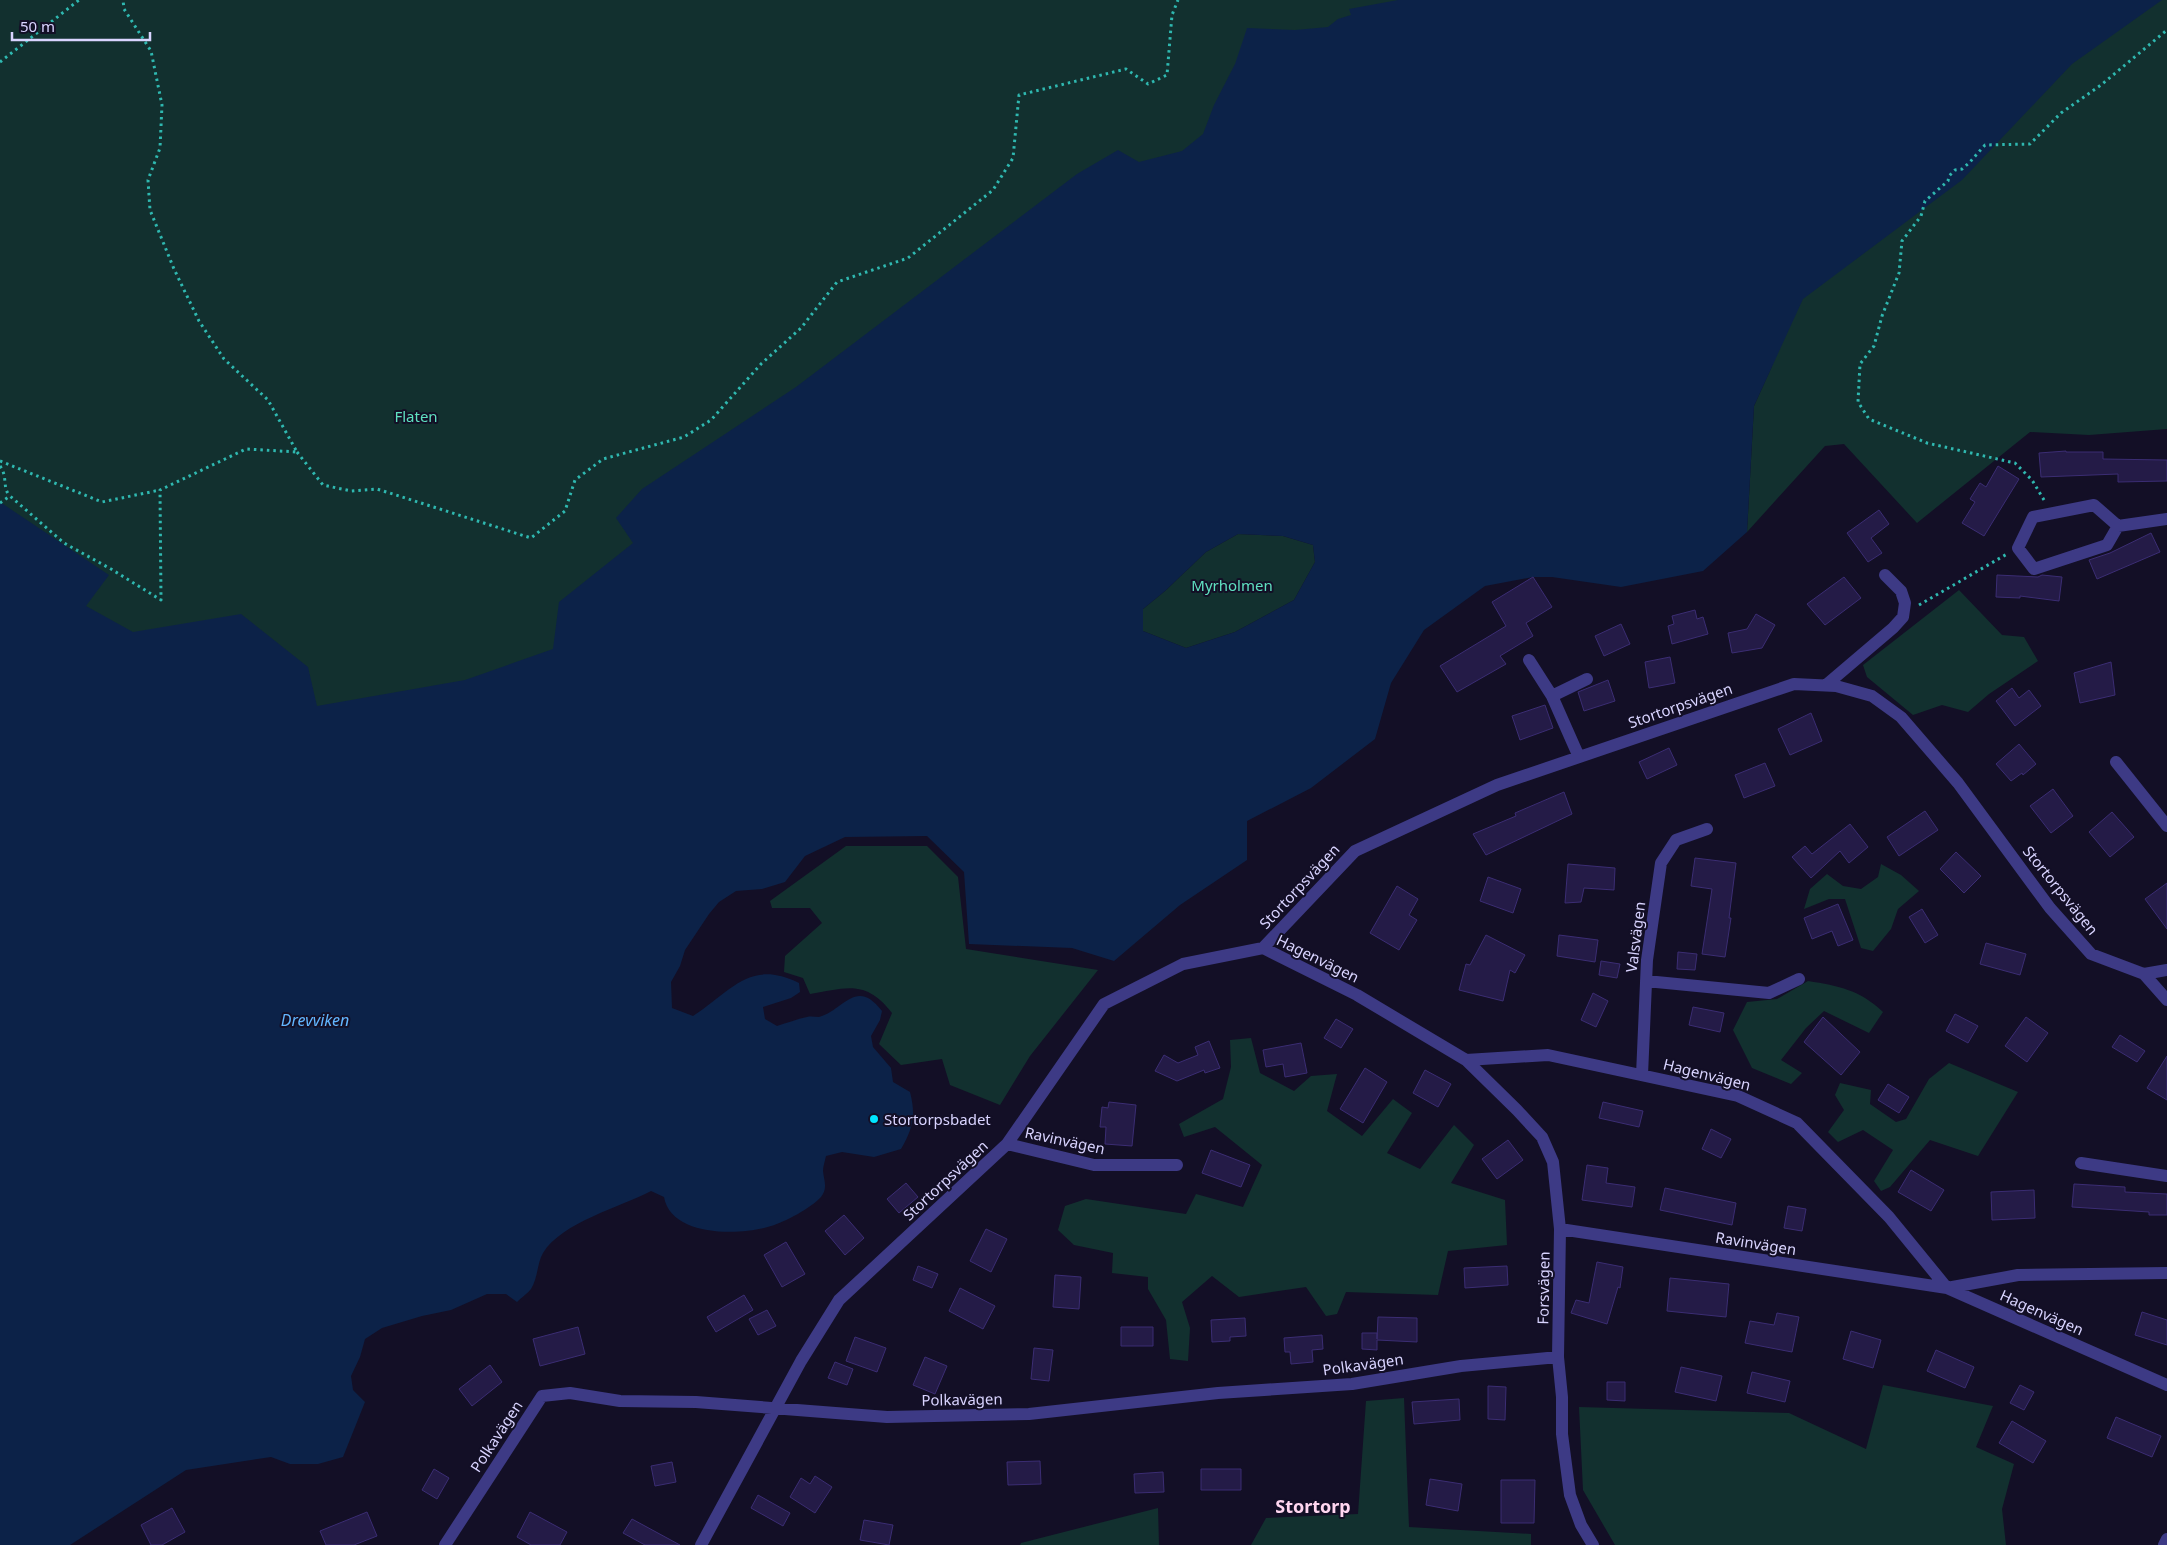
<svg xmlns="http://www.w3.org/2000/svg" width="2167" height="1545" viewBox="0 0 2167 1545" font-family="'Noto Sans',sans-serif">
	<style>
		.green { fill: #12302f }
		.water { fill: #0c2248; fill-rule: evenodd }
		.building { fill: #241b47; stroke: #3b2d73 }
		.lines { fill: none; stroke-linecap: round; stroke-linejoin: round }
		.path { stroke: #2fb8b0; stroke-width: 3; stroke-dasharray: 2.5 4; stroke-linecap: butt }
		.minor { stroke: #3d3a85; stroke-width: 12 }
		.poi-dot { fill: #00e5ff; stroke: #130f26; stroke-width: 2 }
		.labels { text-anchor: middle; dominant-baseline: central; stroke-width: 4; stroke-linejoin: round; paint-order: stroke }
		.park-label { font-size: 15px; fill: #5fe0c0; stroke: #130f26 }
		.street-label { font-size: 15px; fill: #d9d4ff; stroke: #130f26 }
		.poi-label { font-size: 15px; fill: #d9d4ff; stroke: #130f26; text-anchor: start }
		.water-label { font-size: 16px; font-style: italic; fill: #62b6ff; stroke: #130f26 }
		.quarter-label { font-size: 18px; font-weight: bold; fill: #ffd6f0; stroke: #130f26 }
	</style>
	<rect width="100%" height="100%" fill="#130f26"/>
	<path class="green" d="M0,0H2167V429L2089,435L2030,432L1917,523L1844,444L1825,446L1747,532L1754,406L1772,366L1597,174L0,1156Z
		M1238,534L1283,536L1313,545L1315,562L1294,600L1235,632L1186,648L1143,631V609L1165,591L1206,552Z
		M1959,590L2002,635L2024,637L2038,661L1989,694L1968,712L1942,705L1913,715L1867,677L1863,665Z
		M846,846H927L958,877L966,949L1098,970L1030,1056L1000,1105L950,1085L942,1059L901,1065L879,1044L892,1013C866,979 846,988 810,994L803,978L784,972L785,956L822,923L810,908H772L770,901Z
		M1881,864L1901,875L1919,891L1898,909L1891,929L1873,951L1861,948L1845,899H1829L1804,909L1810,889L1827,874L1843,886L1861,889L1878,877Z
		M1808,981C1839,986 1860,990 1883,1012L1869,1033L1824,1011L1806,1028L1781,1060L1802,1073L1791,1084L1752,1068L1733,1030L1747,1002L1777,999Z
		M1251,1038L1260,1073L1294,1091L1311,1076L1337,1074L1327,1111L1362,1136L1393,1099L1412,1113L1387,1153L1420,1169L1454,1125L1474,1145L1451,1183L1505,1200L1507,1245L1448,1251L1438,1295L1346,1292L1337,1314L1326,1316L1306,1287L1239,1297L1212,1276L1182,1302L1190,1328L1188,1361L1170,1359L1166,1320L1148,1289V1277L1112,1273L1113,1253L1074,1245L1058,1230L1065,1206L1086,1199L1186,1214L1196,1194L1243,1207L1262,1165L1215,1127L1184,1137L1179,1124L1223,1099L1231,1067L1230,1040Z
		M1949,1063L2018,1092L1978,1156L1930,1140L1890,1187L1881,1191L1874,1181L1893,1150L1863,1130L1838,1142L1828,1132L1844,1110L1835,1095L1840,1083L1871,1090L1870,1104L1896,1122L1906,1119L1929,1079Z
		M1883,1385L1993,1406L1976,1447L2014,1464L2002,1509L2006,1545H1615L1583,1490L1579,1407L1789,1413L1866,1449Z
		M1404,1398L1409,1527L1531,1534V1545H1251L1266,1518L1358,1514L1366,1401Z
		M1158,1508L1159,1545H1020L1021,1543Z"/>
	<path class="water" d="M1398,0H2162L2072,64L1962,180L1803,299L1754,406L1747,532L1703,571L1621,587L1552,577H1533L1485,586L1424,630L1391,683L1375,739L1311,788L1247,821V860L1180,905L1114,961L1072,948L969,944L964,872L927,836L845,837L805,856L785,882L762,889L736,891L719,902L709,914L685,950L680,966L671,982L672,1008L693,1016C733,990 749,959 799,983L800,992L791,998L763,1007L765,1019L777,1026C787,1023 797,1019 807,1017C811,1016 815,1017 819,1017C844,1010 856,977 882,1011L880,1020L871,1036L873,1047L891,1068L893,1082L910,1092C916,1116 913,1128 901,1149L874,1157L842,1152L826,1156C825,1161 823,1166 823,1171C824,1181 828,1188 821,1197C811,1208 785,1222 771,1226C740,1236 671,1237 664,1197L651,1191C621,1207 562,1222 543,1253C537,1263 538,1278 531,1289C528,1293 521,1298 517,1302L506,1294H487L451,1310L422,1316L382,1328L365,1339L360,1357L351,1376L353,1390L365,1402L343,1457L318,1464H290L271,1457L186,1470L70,1545H0V502L109,575L86,606L133,632L241,614L308,667L317,706L465,680L553,649L559,602L633,543L616,518L642,489L796,387L1077,174L1118,150L1139,162L1182,151L1203,134L1214,105L1235,64L1247,28L1295,30L1328,27L1338,19L1351,15L1349,9ZM1238,534L1283,536L1313,545L1315,562L1294,600L1235,632L1186,648L1143,631V609L1165,591L1206,552Z"/>
	<path class="building" d="M2066,451V452H2103V459L2167,460V481L2118,482V474L2041,477L2039,453Z
		M1998,466L2019,479L1984,536L1962,523L1975,502L1970,499L1980,483L1986,487Z
		M1879,510L1889,524L1871,538L1882,553L1868,562L1847,533Z
		M2151,533L2160,552L2097,579L2089,560L2110,553Z
		M1997,575L2038,577L2042,575L2062,577L2059,601L2020,596V598L1996,597Z
		M1533,577L1552,607L1526,623L1533,636L1500,656L1506,664L1457,692L1440,666L1506,626L1492,602Z
		M1844,577L1861,598L1825,625L1807,604Z
		M1695,610L1697,619L1703,617L1708,634L1672,644L1668,626L1674,624L1672,616Z
		M1756,614L1775,625L1762,648L1732,653L1728,633L1747,629Z
		M1621,624L1630,644L1604,656L1595,636Z
		M1670,657L1675,683L1649,688L1645,662Z
		M2111,662L2115,695L2080,703L2074,673Z
		M1608,680L1615,701L1584,711L1578,692Z
		M2012,688L2019,698L2029,690L2041,706L2015,726L1996,701Z
		M1545,705L1553,728L1520,740L1512,716Z
		M1811,713L1822,741L1790,755L1778,729Z
		M2019,744L2036,764L2023,775L2022,773L2011,781L1996,764Z
		M1669,748L1677,765L1647,779L1639,762Z
		M1765,763L1775,786L1744,798L1735,775Z
		M2053,789L2073,816L2051,833L2030,806Z
		M1564,792L1572,814L1486,855L1473,834L1516,816L1515,813Z
		M1925,811L1938,830L1899,856L1887,837Z
		M2112,812L2134,837L2110,857L2089,832Z
		M1850,824L1868,847L1849,863L1840,851L1811,878L1792,857L1805,846L1812,854Z
		M1956,852L1981,876L1964,893L1940,869Z
		M1695,858L1736,863L1729,918H1731L1725,957L1702,954L1712,889L1691,886Z
		M1568,864L1615,868L1614,890L1584,888L1581,902L1565,903Z
		M1488,877L1521,889L1513,913L1480,901Z
		M2167,883V929L2145,899Z
		M1397,886L1418,899L1409,915L1417,920L1399,950L1370,933Z
		M1838,904L1853,940L1838,946L1832,931L1812,939L1804,918Z
		M1922,909L1938,935L1925,943L1909,917Z
		M1486,935L1525,955L1515,973L1510,970L1503,1001L1459,990L1466,964L1470,965Z
		M1559,935L1598,940L1595,962L1557,956Z
		M1986,943L2026,954L2020,975L1980,964Z
		M1678,952L1697,954L1695,970L1677,969Z
		M1601,961L1620,964L1617,978L1599,975Z
		M1593,993L1608,1001L1596,1027L1581,1020Z
		M1693,1007L1724,1013L1720,1032L1689,1025Z
		M1955,1014L1978,1026L1968,1043L1946,1031Z
		M1823,1017L1860,1052L1841,1075L1804,1042Z
		M2026,1017L2048,1033L2027,1062L2005,1046Z
		M1336,1019L1353,1029L1341,1048L1324,1038Z
		M2120,1035L2145,1051L2137,1062L2112,1047Z
		M1209,1041L1220,1068L1205,1073L1204,1070L1177,1081L1155,1071L1164,1055L1178,1063L1198,1055L1195,1047Z
		M1301,1043L1307,1073L1285,1077L1283,1064L1266,1067L1263,1050Z
		M2167,1056V1100L2147,1088Z
		M1365,1068L1387,1082L1363,1123L1340,1109Z
		M1425,1070L1451,1084L1438,1107L1413,1093Z
		M1888,1084L1909,1097L1899,1113L1878,1100Z
		M1109,1102L1136,1105L1132,1146L1105,1144L1106,1127H1100L1102,1107L1108,1108Z
		M1603,1102L1643,1111L1639,1127L1599,1118Z
		M1711,1129L1731,1139L1721,1158L1702,1149Z
		M1508,1140L1523,1160L1497,1179L1482,1159Z
		M1211,1150L1250,1165L1241,1187L1202,1173Z
		M1587,1165L1608,1168L1606,1183L1635,1187L1632,1207L1582,1200Z
		M1911,1170L1944,1190L1931,1211L1898,1192Z
		M906,1183L918,1197L899,1213L887,1199Z
		M2074,1184L2125,1187V1192L2167,1194V1215H2149V1212L2072,1207Z
		M1665,1188L1736,1203L1732,1225L1660,1210Z
		M2034,1190L2035,1218L1992,1220L1991,1192Z
		M1788,1206L1806,1209L1802,1231L1784,1228Z
		M844,1215L864,1238L845,1255L825,1231Z
		M986,1229L1007,1239L991,1272L970,1261Z
		M786,1242L805,1274L782,1287L764,1255Z
		M1597,1262L1623,1267L1620,1288L1618,1287L1607,1324L1571,1313L1576,1300L1589,1303Z
		M918,1266L938,1274L932,1288L913,1280Z
		M1507,1266L1508,1285L1465,1288L1464,1268Z
		M1055,1275L1081,1277L1079,1309L1053,1307Z
		M1670,1278L1729,1284L1726,1317L1667,1311Z
		M960,1288L995,1306L983,1329L949,1311Z
		M744,1295L753,1310L716,1332L707,1317Z
		M767,1310L776,1326L758,1335L749,1319Z
		M2142,1312L2167,1320V1345L2135,1335Z
		M1777,1313L1799,1317L1792,1352L1745,1343L1750,1321L1774,1325Z
		M1378,1317L1417,1318V1342L1377,1340V1350L1362,1349V1333H1377V1339Z
		M1245,1318L1246,1336L1230,1337V1341L1212,1342L1211,1320Z
		M578,1327L585,1354L540,1366L533,1339Z
		M1121,1327H1153V1346H1121Z
		M1851,1331L1881,1340L1873,1368L1843,1359Z
		M1322,1335L1323,1349L1312,1350L1313,1362L1291,1364L1290,1352H1285L1284,1338Z
		M855,1337L886,1348L877,1372L846,1361Z
		M1034,1348L1053,1350L1049,1381L1031,1379Z
		M1936,1350L1974,1367L1965,1388L1927,1371Z
		M925,1357L947,1366L935,1394L913,1385Z
		M835,1362L853,1369L847,1385L828,1378Z
		M490,1365L502,1382L472,1406L459,1389Z
		M1681,1367L1722,1376L1716,1401L1675,1392Z
		M1752,1372L1790,1381L1785,1402L1747,1393Z
		M1607,1382H1625V1401L1607,1400Z
		M2020,1385L2034,1392L2024,1410L2010,1403Z
		M1488,1386L1506,1387L1505,1420L1488,1419Z
		M1459,1399L1460,1420L1414,1424L1412,1402Z
		M2116,1417L2161,1436L2152,1457L2107,1438Z
		M2012,1421L2046,1441L2033,1463L1999,1443Z
		M1040,1461L1041,1484L1008,1485L1007,1462Z
		M672,1462L676,1482L655,1486L651,1466Z
		M434,1469L449,1478L437,1499L422,1490Z
		M1201,1469H1241V1490H1201Z
		M1163,1472L1164,1492L1135,1493L1134,1474Z
		M815,1476L832,1487L815,1513L790,1497L801,1478L810,1484Z
		M1430,1479L1462,1484L1458,1511L1426,1505Z
		M1501,1480H1535L1534,1523H1501Z
		M758,1495L790,1513L783,1526L751,1508Z
		M172,1508L185,1532L162,1545H151L141,1525Z
		M367,1512L377,1536L354,1545H326L320,1531Z
		M530,1512L567,1532L560,1545H531L517,1537Z
		M632,1519L680,1545H645L623,1533Z
		M864,1520L893,1525L889,1545L860,1540Z"/>
	<g class="lines">
		<path class="path" d="M0,62L79,0
			M297,452L323,485L351,491L377,489L531,538L565,511L575,480L603,459L684,437L711,420L761,364L801,328L837,282L908,258L993,190L1013,158L1019,95L1126,69L1148,84L1167,75L1172,15L1178,0
			M0,461L102,502L160,490
			M0,466C8,477 2,488 10,496
			M2044,500L2032,480L2015,463L1927,443L1869,419L1858,402L1860,364L1874,346L1882,316L1899,273L1902,241L1921,216L1925,201L1948,181L1949,176L1955,170L1962,169L1969,163L1985,145L2030,144L2061,113L2101,85L2167,30
			M0,503L10,496L64,543L111,569L161,600L160,490L246,449L297,452L268,400L224,359L199,321L174,269L150,210L148,180L160,148L162,105L151,51L124,9L123,0
			M1919,605L2007,554"/>
		<path class="minor" d="M2118,526L2107,545L2034,569L2018,548L2033,517L2094,505L2118,526L2167,519
			M1529,660L1552,696L1579,757
			M1826,685L1893,628L1903,617L1905,603L1901,591L1885,575
			M1552,696L1587,679
			M2116,762L2167,826
			M1263,948L1357,995L1466,1060L1517,1110L1542,1137L1553,1162L1560,1229L1558,1357L1562,1397V1434L1570,1495L1581,1525L1593,1545
			M2144,974L2167,970
			M1646,981L1769,993L1799,979
			M1466,1060L1548,1055L1738,1096L1797,1123L1889,1217L1947,1288L2167,1385
			M1642,1075L1647,960L1661,863L1676,840L1707,829
			M1007,1144L1094,1165H1177
			M2081,1163L2167,1176
			M1560,1229L1947,1288L2018,1275L2167,1273
			M445,1545L542,1396L570,1393L620,1401L696,1402L887,1417L1029,1414L1218,1393L1352,1384L1461,1366L1558,1357
			M701,1545L801,1361L839,1300L1007,1144L1104,1004L1183,964L1263,948L1355,851L1497,785L1794,684L1836,686L1872,696L1901,717L1958,783L2050,908L2091,954L2144,974L2167,1000
			M2164,1545L2167,1539"/>
	</g>
	<circle class="poi-dot" cx="874" cy="1119" r="5"/>
	<g class="labels">
		<g class="park-label">
			<text x="416" y="416">Flaten</text>
			<text x="1232" y="585">Myrholmen</text>
		</g>
		<g class="street-label">
			<text transform="translate(1680 705) rotate(-19)">Stortorpsvägen</text>
			<text transform="translate(1299 886) rotate(-47)">Stortorpsvägen</text>
			<text transform="translate(2061 890) rotate(51)">Stortorpsvägen</text>
			<text transform="translate(1635 937) rotate(-83)">Valsvägen</text>
			<text transform="translate(1318 958) rotate(26)">Hagenvägen</text>
			<text transform="translate(1707 1074) rotate(14)">Hagenvägen</text>
			<text transform="translate(1065 1140) rotate(12)">Ravinvägen</text>
			<text transform="translate(945 1180) rotate(-43)">Stortorpsvägen</text>
			<text transform="translate(1756 1243) rotate(9)">Ravinvägen</text>
			<text transform="translate(1543 1288) rotate(-89)">Forsvägen</text>
			<text transform="translate(2042 1312) rotate(24)">Hagenvägen</text>
			<text transform="translate(1363 1364) rotate(-8)">Polkavägen</text>
			<text transform="translate(962 1399) rotate(-1)">Polkavägen</text>
			<text transform="translate(496 1436) rotate(-57)">Polkavägen</text>
		</g>
		<g class="poi-label">
			<text x="884" y="1119">Stortorpsbadet</text>
		</g>
		<g class="water-label">
			<text x="315" y="1020">Drevviken</text>
		</g>
		<g class="quarter-label">
			<text x="1313" y="1506">Stortorp</text>
		</g>
	</g>
	<path d="M12 32v8h138v-8" fill="none" stroke="#d9d4ff" stroke-width="2.5"/>
	<text x="20" y="32" font-size="15" fill="#d9d4ff" stroke="#130f26" stroke-width="4" paint-order="stroke">50 m</text>
</svg>
